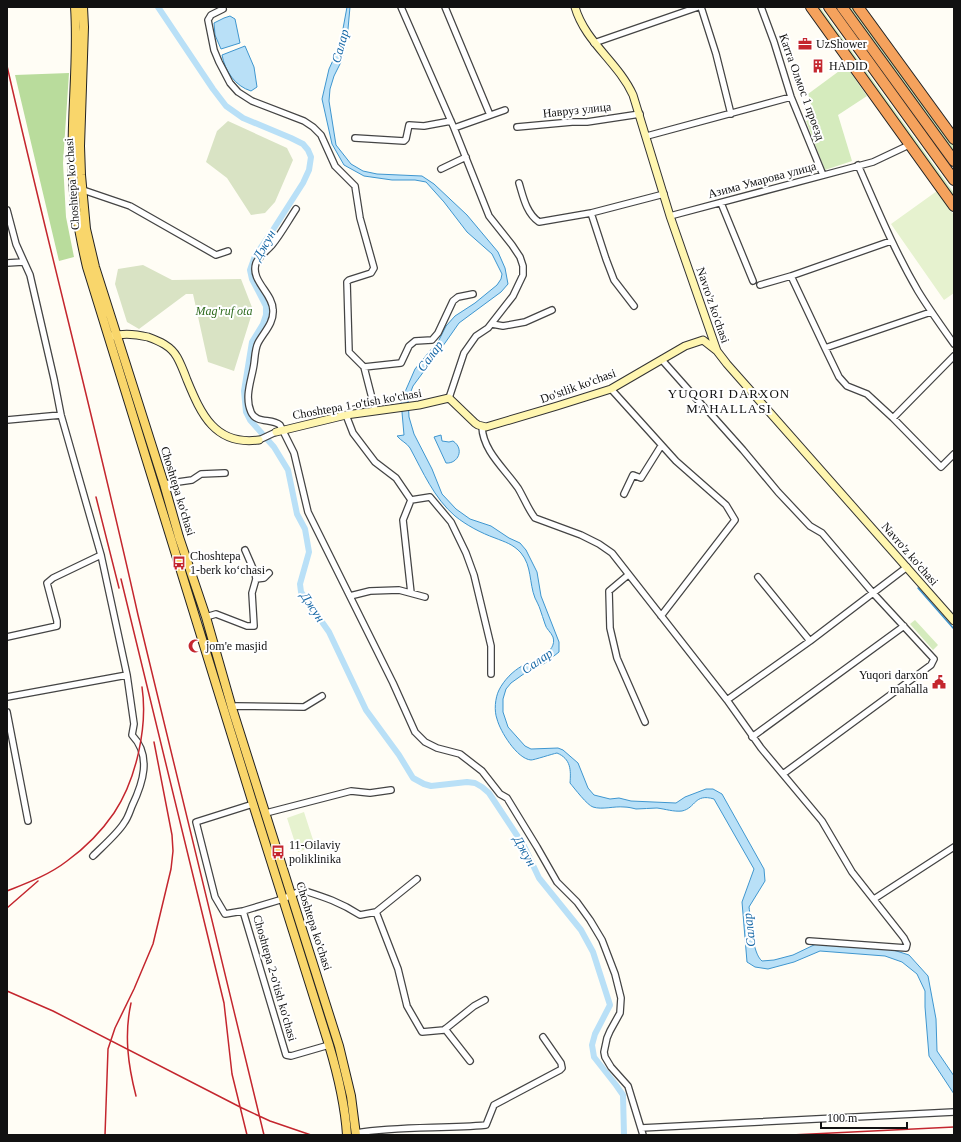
<svg xmlns="http://www.w3.org/2000/svg" width="961" height="1142" viewBox="0 0 961 1142" font-family="'Times New Roman',serif">
	<style>
		.green { fill: #d5ebbd }
		.forest { fill: #b9dc9c }
		.cemetery { fill: #d9e3c4 }
		.pitch { fill: #e6f2cf }
		.water { fill: #b9e0f7; stroke: #3f96cf }
		.lines { fill: none; stroke-linecap: round; stroke-linejoin: round }
		.stream { stroke: #3f96cf; stroke-width: 1.5 }
		.canal { stroke: #b9e0f7; stroke-width: 6 }
		.street-casing { stroke: #444; stroke-width: 8 }
		.secondary-casing { stroke: #333; stroke-width: 9 }
		.primary-casing { stroke: #222; stroke-width: 10 }
		.highway-casing { stroke: #222; stroke-width: 12 }
		.street { stroke: #fff; stroke-width: 5.5 }
		.secondary { stroke: #fff6b0; stroke-width: 7 }
		.primary { stroke: #f9d66b; stroke-width: 8 }
		.highway { stroke: #f5a25d; stroke-width: 10 }
		.rail { stroke: #c4262e; stroke-width: 1.5 }
		.labels { text-anchor: middle; dominant-baseline: central; stroke-width: 4; stroke-linejoin: round; paint-order: stroke }
		.poi-label { font-size: 12px; fill: #111; stroke: #fff; text-anchor: start }
		.street-label { font-size: 12px; fill: #111; stroke: #fff }
		.park-label { font-size: 12px; font-style: italic; fill: #2f6b1f; stroke: #fff }
		.water-label { font-size: 13px; font-style: italic; fill: #1768a6; stroke: #fff }
		.neighbourhood-label { font-size: 13px; letter-spacing: 1px; fill: #111; stroke: #fff }
	</style>
	<rect width="100%" height="100%" fill="#fffdf5"/>
	<path class="green" d="M815,7H820L954,193V199Z
		M849,7H854L954,146V152Z
		M846,66L867,96L838,115L852,161L825,170L806,121L815,118L808,94Z
		M915,620L938,645L933,650L910,624Z"/>
	<path class="forest" d="M69,73L63,163L66,217L74,257L59,261L15,75Z"/>
	<path class="cemetery" d="M228,121L287,148L293,160L275,202L265,213L251,215L227,178L206,162L217,131Z
		M143,265L172,280L241,279L253,310L234,371L208,362L193,294H186L139,329L127,322L115,284L118,269Z"/>
	<path class="pitch" d="M937,191L954,215V293L944,300L891,224Z
		M304,812L315,846L298,852L287,818Z"/>
	<path class="water" d="M347,7H350L347,40L341,62L334,76L330,89L329,101L336,145L351,164L363,171L377,174L422,176L434,184L467,215L498,252L505,268L508,284L501,292L459,323L445,343L427,367L413,386L408,399L409,417L414,434L432,469L442,494L456,509L470,519L491,526L509,538L520,543L526,550L537,572L541,596L559,642V652L545,663L525,673L511,683L506,689L503,699V712L508,727L525,746L531,749L558,748L563,750L578,763L588,788L594,795L610,799L619,798L631,801L676,803L685,797L706,789H713L722,794L764,869L765,881L749,907C751,920 752,953 762,961L774,960L793,955L816,944L887,948L909,955L928,976L936,1019L937,1051L954,1076V1094L929,1056L925,1007V991L917,974L902,962L885,956L820,951L794,962L768,969L755,967L747,962L742,902L754,869L714,799C694,793 696,808 682,811C674,812 665,809 657,808C650,808 643,809 636,809C632,808 628,807 624,807C614,806 602,810 593,807C587,805 575,789 570,783C571,770 571,759 557,753C552,754 534,760 531,760C517,759 500,731 497,719C494,711 495,698 499,690C504,680 513,671 522,666C532,661 558,653 553,637C551,632 546,629 545,624C543,619 542,614 540,609C539,606 537,602 535,598C529,583 532,566 521,553C513,544 505,542 495,538C481,533 466,525 455,516C434,498 423,472 410,448C407,443 401,441 397,436L404,435L401,401L415,369L439,340L446,326L455,316L475,303L497,285L501,279L502,274L492,254L467,232L444,202L426,182L415,180H392L364,176L344,165L332,144L322,99L329,69L340,45Z
		M230,16L235,19L240,43L221,49L215,35L214,23L224,18Z
		M245,46L254,67L257,87L251,91C235,86 225,71 222,55Z
		M441,435L442,441L449,442L453,441C465,449 458,464 446,463L434,437Z"/>
	<g class="lines">
		<path class="stream" d="M918,588L954,629"/>
		<path class="canal" d="M158,7L213,89L226,106L243,118L291,138L303,144L308,150L311,157L309,170L303,183L271,233L255,256L250,270L252,279L266,306V315L263,324L252,342L244,391L246,412L250,420L274,447L288,470L297,514L305,529L309,552L300,584L301,592L329,632L366,710L399,755L413,778L424,784L431,786L467,782L475,783L482,787L489,793L524,846L539,878L581,930L593,952L610,1005L595,1034L592,1045L594,1057L616,1085L623,1095L624,1135"/>
		<g class="street-casing">
			<path id="street" d="M401,7L454,128L489,216L512,245L520,257L523,266V275L513,296L488,328L476,336L464,353L449,398
				M445,7L490,115
				M701,7L716,54L731,114
				M761,7L774,42L791,97L823,175
				M223,9L211,15L208,20L214,50L219,62L230,83L238,92L252,101L304,121L313,127L321,135L335,166L355,186L360,218L374,268L371,273L349,280L347,282L349,352L364,367L375,410
				M594,43L698,7
				M517,127L572,122H587L640,114
				M454,128L505,110
				M647,136L791,97
				M355,138L404,141L406,139L409,125L424,126L451,121
				M858,165C877,208 894,250 918,291C929,309 942,327 954,344
				M441,169L466,157
				M519,183C523,196 526,213 539,222L591,213L664,194
				M83,190L130,206L216,255L228,251
				M721,203L753,281
				M296,209C288,221 281,234 272,245C267,251 259,256 256,263C250,281 273,293 273,310C274,323 264,332 258,343C255,349 255,357 254,364C252,379 244,396 251,412C256,424 272,418 280,425L294,453L308,512L393,683L415,732L425,742L437,748L460,754L482,771L500,794L507,798L537,847L557,882L577,902L590,920L602,940L615,974L621,998L620,1013L610,1031L607,1038L604,1052L605,1057L611,1067L628,1086L643,1135
				M7,210L16,244L30,275L54,379L61,415L101,555L127,675L134,724L132,735C152,756 143,783 132,806C130,811 128,818 124,823C118,833 102,847 93,856
				M591,213L606,259L614,280L634,306
				M670,216L873,162L909,145
				M891,241L791,276L825,348L839,377L847,386L867,394L893,418L941,467L954,454
				M7,263L23,262
				M760,285L791,276
				M492,324L503,326L525,322L552,310
				M825,348L931,312
				M662,360L702,405L710,413L743,450L778,492L810,526L822,533L873,593L934,659L931,665L783,774
				M364,367L401,363L409,346L415,341L432,340L438,333L453,301L458,297L473,294
				M611,389L676,461L726,505L735,520L661,616
				M346,415L353,433L375,462L396,478L411,500
				M893,418L954,356
				M7,420L61,415
				M482,427C483,451 505,469 518,488C524,498 528,509 535,518L581,535L599,544L612,553L727,700L761,748L822,821L852,872L904,938L907,944L906,948L809,941
				M259,440L276,432
				M164,484L192,480L201,474L225,473
				M624,494L633,475L641,478L661,446
				M411,500L430,497L451,522L466,553L474,575L491,646V674
				M628,575L609,591L610,628L617,658L645,722
				M758,577L810,641
				M256,579L264,578L269,573
				M411,593L403,520L411,500
				M350,596L370,591L399,590L425,597
				M206,617L216,614L247,626H254L252,593L256,579L255,573L245,550
				M7,637L57,626V621L47,583L53,578L101,555
				M7,697L127,675
				M727,700L810,641L907,567
				M232,708L236,706L304,707L322,696
				M7,712L28,821
				M752,737L904,626
				M253,804L196,822L215,897L225,914L243,911L283,899L302,890C324,897 340,902 360,915L376,912L417,879
				M266,813L351,791L370,793L391,790
				M874,899L954,847
				M243,911L286,1055L291,1056L329,1045
				M376,912L398,969L407,1006L422,1032L444,1030L474,1006L485,1000
				M445,1029L470,1061
				M641,1128L954,1112
				M356,1133C399,1126 443,1129 486,1125L494,1105L560,1070L562,1068L561,1063L543,1037"/>
		</g>
		<g class="secondary-casing">
			<path id="secondary" d="M575,7C585,42 618,62 633,95L670,216L717,351L727,364L954,621
				M112,336C123,333 136,334 148,337C159,341 171,346 177,357C181,364 184,372 187,380C201,414 215,446 259,440
				M276,432L346,415L419,405L449,398L475,423L478,425L486,427L557,406L611,389L685,346L703,340L717,351"/>
		</g>
		<g class="primary-casing">
			<path id="primary" d="M75,7C79,64 70,120 73,177C74,208 80,237 87,267L253,804L329,1045C338,1075 345,1104 347,1135
				M83,7L84,27L80,146L81,175L86,229L95,267L164,484L179,537L206,617L232,708L339,1046L351,1096L356,1135"/>
		</g>
		<g class="highway-casing">
			<path id="highway" d="M811,7L954,206
				M829,7L954,180
				M842,7L954,161
				M858,7L954,139"/>
		</g>
		<use href="#street" class="street"/>
		<use href="#secondary" class="secondary"/>
		<use href="#primary" class="primary"/>
		<use href="#highway" class="highway"/>
		<path class="rail" d="M7,66C49,249 97,431 138,615L264,1135
			M96,497L119,588
			M121,579L224,1003L232,1074L247,1135
			M7,891C27,883 49,875 67,861C85,848 101,832 114,813C136,780 148,727 142,687
			M7,908L38,881
			M7,991L53,1011L242,1108L270,1121L311,1135
			M131,1003C124,1035 128,1065 136,1096
			M105,1135L108,1049L115,1028L134,989L153,944L171,869L173,851L172,835L154,742
			M791,1135L954,1127"/>
	</g>
	<defs>
		<g id="office-bare" transform="scale(1.08)"><path d="M-6-3h4V-5.5h4V-3h4V5H-6ZM-1-4.5V-3h2v-1.5ZM-6 0V1H6V0Z" fill="#c4262e" stroke="#fff" stroke-width="2.5" paint-order="stroke"/></g>
		<g id="building-bare" transform="scale(1.08)"><path d="M-4-6H4V6H1V3H-1V6H-4ZM-2.5-4.3h1.7v1.8h-1.7ZM.8-4.3h1.7v1.8H.8ZM-2.5-1h1.7V.8h-1.7ZM.8-1h1.7V.8H.8Z" fill="#c4262e" stroke="#fff" stroke-width="2.5" paint-order="stroke"/></g>
		<g id="bus-bare" transform="scale(1.08)"><path d="M-5-6H5V4H4V6H2V4H-2V6H-4V4H-5ZM-3.5-4V0h7V-4ZM-3.5 1.2v1.5H-2V1.2ZM2 1.2v1.5H3.5V1.2Z" fill="#c4262e" stroke="#fff" stroke-width="2.5" paint-order="stroke"/></g>
		<g id="mosque-bare" transform="scale(1.08)"><path d="M3.5-4.9A6 6 0 1 0 3.5 4.9A5 5 0 1 1 3.5-4.9Z" fill="#c4262e" stroke="#fff" stroke-width="2.5" paint-order="stroke"/></g>
		<g id="civic-bare" transform="scale(1.08)"><path d="M-.6-6.5H3V-4.5H.6V-3L4-1V1h2V6H-6V1h2V-1L-.6-3ZM-1.2 2.5V6h2.4V2.5Z" fill="#c4262e" stroke="#fff" stroke-width="2.5" paint-order="stroke"/></g>
	</defs>
	<g fill-rule="evenodd">
		<use href="#office-bare" x="805" y="44"/>
		<use href="#building-bare" x="818" y="66"/>
		<use href="#bus-bare" x="179" y="563"/>
		<use href="#mosque-bare" x="195" y="646"/>
		<use href="#civic-bare" x="939" y="682"/>
		<use href="#bus-bare" x="278" y="852"/>
	</g>
	<g class="labels">
		<g class="poi-label">
			<text x="816" y="44">UzShower</text>
			<text x="829" y="66">HADID</text>
			<text x="190" y="556">Choshtepa<tspan x="190" dy="14">1-berk koʻchasi</tspan></text>
			<text x="206" y="646">jom'e masjid</text>
			<text x="928" y="675" text-anchor="end">Yuqori darxon<tspan x="928" dy="14">mahalla</tspan></text>
			<text x="289" y="845">11-Oilaviy<tspan x="289" dy="14">poliklinika</tspan></text>
		</g>
		<g class="street-label">
			<text transform="translate(802 87) rotate(70)">Катта Олмос 1 проезд</text>
			<text transform="translate(577 110) rotate(-6)">Навруз улица</text>
			<text transform="translate(762 180) rotate(-15)">Азима Умарова улица</text>
			<text transform="translate(72 184) rotate(-94)">Choshtepa ko'chasi</text>
			<text transform="translate(713 305) rotate(71)">Navro'z ko'chasi</text>
			<text transform="translate(578 386) rotate(-20)">Do'stlik ko'chasi</text>
			<text transform="translate(357 404) rotate(-10)">Choshtepa 1-o'tish ko'chasi</text>
			<text transform="translate(178 491) rotate(73)">Choshtepa ko'chasi</text>
			<text transform="translate(910 554) rotate(49)">Navro'z ko'chasi</text>
			<text transform="translate(314 926) rotate(72)">Choshtepa ko'chasi</text>
			<text transform="translate(275 978) rotate(74)">Choshtepa 2-o'tish ko'chasi</text>
		</g>
		<g class="park-label">
			<text x="224" y="311">Mag'ruf ota</text>
		</g>
		<g class="water-label">
			<text transform="translate(340 46) rotate(-74)">Салар</text>
			<text transform="translate(264 245) rotate(-60)">Джун</text>
			<text transform="translate(430 356) rotate(-54)">Салар</text>
			<text transform="translate(313 607) rotate(57)">Джун</text>
			<text transform="translate(537 661) rotate(-35)">Салар</text>
			<text transform="translate(525 851) rotate(61)">Джун</text>
			<text transform="translate(749 930) rotate(-97)">Салар</text>
		</g>
		<g class="neighbourhood-label">
			<text x="729" y="393">YUQORI DARXON<tspan x="729" dy="15">MAHALLASI</tspan></text>
		</g>
	</g>
	<rect width="961" height="1142" fill="none" stroke="#111111" stroke-width="16"/>
	<path d="M821 1122v6h86v-6" fill="none" stroke="#111111" stroke-width="2"/>
	<text x="827" y="1122" font-size="12" fill="#111111" stroke="#ffffff" stroke-width="3" paint-order="stroke">100 m</text>
</svg>
